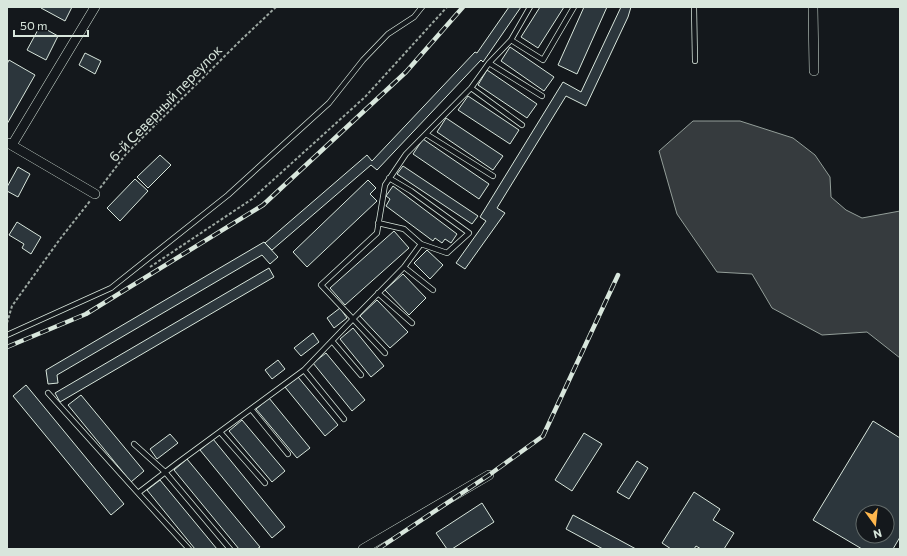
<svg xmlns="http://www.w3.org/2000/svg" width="907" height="556" viewBox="0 0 907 556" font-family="Commissioner,sans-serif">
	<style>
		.water { fill: #363b3e; stroke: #939e99 }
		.building { fill: #2c363c; stroke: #d8e6dc; fill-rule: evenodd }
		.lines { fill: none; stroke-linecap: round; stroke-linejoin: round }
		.lane-casing { stroke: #d8e6dc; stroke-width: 6 }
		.street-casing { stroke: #d8e6dc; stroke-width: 10 }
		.path { stroke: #9da8a2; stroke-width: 2; stroke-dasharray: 3 2; stroke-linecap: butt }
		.lane { stroke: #14181c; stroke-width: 4.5 }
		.street { stroke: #14181c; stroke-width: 9 }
		.rail-casing { stroke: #d8e6dc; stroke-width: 4.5 }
		.rail { stroke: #14181c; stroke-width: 3; stroke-dasharray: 9; stroke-linecap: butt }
		.labels { text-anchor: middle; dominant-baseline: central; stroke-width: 3; stroke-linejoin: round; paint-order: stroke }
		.street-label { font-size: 14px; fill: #d8e6dc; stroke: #14181c }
	</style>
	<rect width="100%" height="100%" fill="#14181c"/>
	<path class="water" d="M693,121H740L793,138L815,155L830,177L831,197L846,210L862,218L900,211V358L867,332L822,335L772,308L752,274L717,272L677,214L659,151Z"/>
	<path class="building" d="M42,7H72L65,21L41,8Z
		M509,7H521L483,62L481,60L377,170L371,165L272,250L265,243L367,155L372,161L475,52L477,53Z
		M540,7H564L538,48L521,37Z
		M584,7H607L577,74L558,65Z
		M621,7H631L628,17L586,106L566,96L497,208L505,213L465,269L456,263L486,221L480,217L563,82L581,92Z
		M40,26L58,36L46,60L27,50Z
		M510,47L554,77L544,91L501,61Z
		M85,53L101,61L95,74L79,65Z
		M9,60L35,75L7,124V64Z
		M487,70L537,104L527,118L478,85Z
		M468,96L519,130L510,144L458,110Z
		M446,118L503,156L493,170L437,132Z
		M423,139L489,184L479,199L413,154Z
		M160,155L171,165L148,188L137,177Z
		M403,166L478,216L472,224L397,174Z
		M18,167L30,174L18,197L7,191V187Z
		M135,179L148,191L120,221L107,208Z
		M368,180L376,188L370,194L377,201L307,267L293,252Z
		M393,186L457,234L451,243L445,239L442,243L435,238L433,241L386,206L390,199L386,196Z
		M17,222L41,237L31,254L22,248L24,244L9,235Z
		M394,231L409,248L345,305L330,288Z
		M264,242L278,257L270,264L262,255L57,375L58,383L48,384L46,370Z
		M427,250L443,265L430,279L414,263Z
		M269,268L274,277L60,402L55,393Z
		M403,274L426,298L409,315L385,290Z
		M377,300L408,332L390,348L360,316Z
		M340,308L347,318L334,328L327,318Z
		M353,328L384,366L371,377L340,339Z
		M313,333L319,342L301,356L294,348Z
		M326,353L365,400L352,411L313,363Z
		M278,360L285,369L272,379L265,370Z
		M298,377L338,425L325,436L285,387Z
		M26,385L124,504L111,515L13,396Z
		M81,395L144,471L131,482L68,405Z
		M269,398L310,448L297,458L256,409Z
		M242,420L285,471L272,482L229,431Z
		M873,421L900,438V537L893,549H862L813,520ZM863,512H887V536H863Z
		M584,433L602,444L572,491L555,480Z
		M170,434L178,443L157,459L150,449Z
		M213,439L285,527L272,538L200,450Z
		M187,459L260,547L257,549H239L174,470Z
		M637,461L648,468L629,499L617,492Z
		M160,480L217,549H195L147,490Z
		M694,492L720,509L713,520L734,533L724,549H701L696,546L694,549H671L662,543Z
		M482,503L494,522L452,549H447L436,533Z
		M573,515L636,549H603L566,529Z"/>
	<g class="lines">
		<g class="lane-casing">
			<path id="lane" d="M694,7L695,61
				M511,40L543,60L574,7
				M489,63L542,96
				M471,88L522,125
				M426,134L493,176
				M389,178L411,191L469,233L447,253L421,244
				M378,223L404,229L421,244L404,267L353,319L385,353
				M404,267L433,290
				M378,293L412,323
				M7,335L111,288L228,195L329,103L363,60L388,34L414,17L422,7
				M332,341L361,375
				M304,370L344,419
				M48,393L138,493L176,464L304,370L353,319L321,285L377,233L385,185L406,154L471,88L489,63L511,40L530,7
				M251,409L288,454
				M220,432L265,483
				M134,444L165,472L230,549
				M138,493L189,549"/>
		</g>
		<g class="street-casing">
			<path id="street" d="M813,7L814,71
				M8,143L95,194
				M12,145L95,7
				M363,549L489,475"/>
		</g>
		<path class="path" d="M100,188L126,154L240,41L276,7
			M150,267L252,199L365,97L447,7
			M7,323L12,306L60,239L90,201"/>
		<use href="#lane" class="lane"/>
		<use href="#street" class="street"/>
		<g class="rail-casing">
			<path id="rail" d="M7,347L86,314L263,205L406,72L463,7
				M378,549L489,475L543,436L618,275"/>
		</g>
		<use href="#rail" class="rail"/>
	</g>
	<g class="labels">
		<g class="street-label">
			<text transform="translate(165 103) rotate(-46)">6-й Северный переулок</text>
		</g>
	</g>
	<rect width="907" height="556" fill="none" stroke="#d8e6dc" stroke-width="16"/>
	<g transform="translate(875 524) rotate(165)"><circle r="19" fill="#14181c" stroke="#626a69"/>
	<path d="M0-3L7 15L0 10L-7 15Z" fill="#ffb74d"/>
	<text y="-6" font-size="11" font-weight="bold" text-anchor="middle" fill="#d8e6dc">N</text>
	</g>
	<path d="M14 30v6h74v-6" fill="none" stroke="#d8e6dc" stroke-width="2"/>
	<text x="20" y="30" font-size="12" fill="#d8e6dc" stroke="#14181c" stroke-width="3" paint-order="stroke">50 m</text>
</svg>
